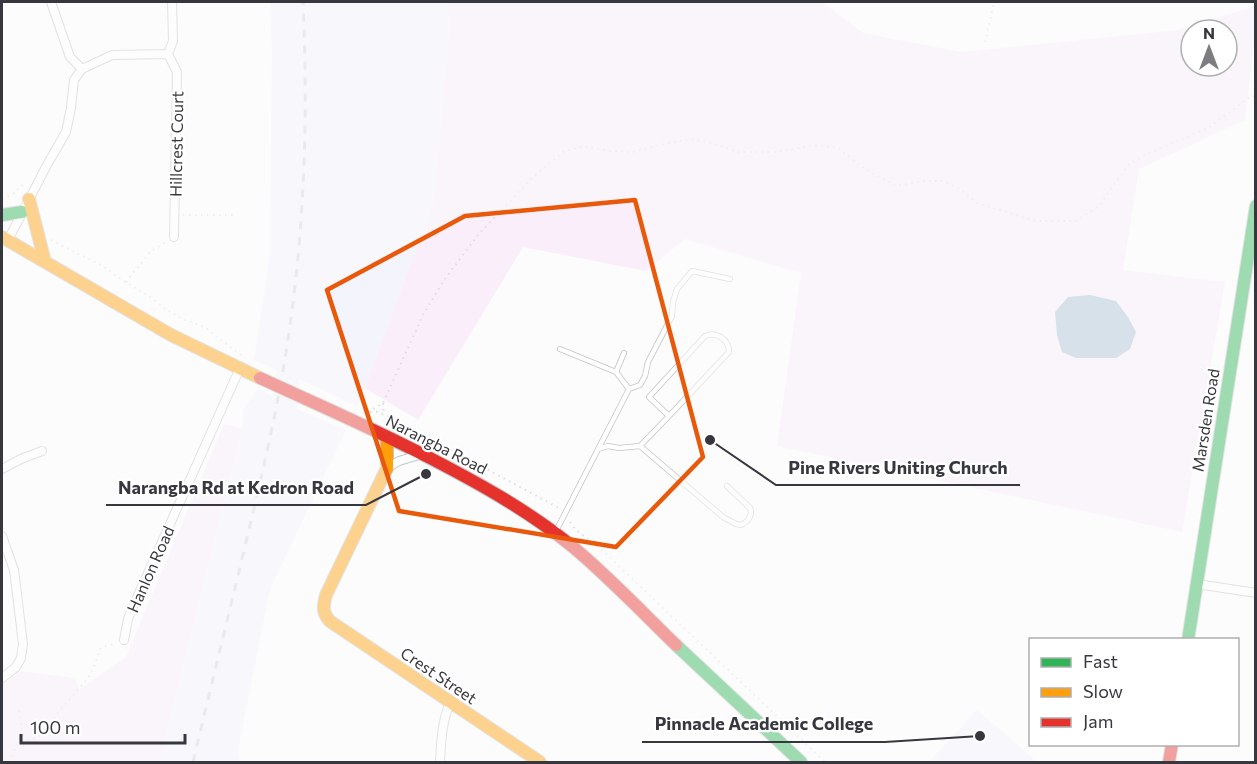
<svg xmlns="http://www.w3.org/2000/svg" width="1257" height="764" viewBox="0 0 1257 764" font-family="Commissioner,sans-serif">
	<style>
		.built { fill: #f4f4fd }
		.green { fill: #f9eefa; fill-rule: evenodd }
		.water { fill: #a9c0d3 }
		.lines { fill: none; stroke-linecap: round; stroke-linejoin: round }
		.lane-casing { stroke: #c4c4c8; stroke-width: 6 }
		.street-casing { stroke: #c4c4c8; stroke-width: 10 }
		.fast-casing { stroke: #c4c4c8; stroke-width: 14 }
		.slow-casing { stroke: #c4c4c8; stroke-width: 14 }
		.jam-casing { stroke: #c4c4c8; stroke-width: 14 }
		.path { stroke: #dededf; stroke-width: 2; stroke-dasharray: 1.5 4.5; stroke-linecap: butt }
		.lane { stroke: #fff; stroke-width: 4.5 }
		.street { stroke: #fff; stroke-width: 8 }
		.fast { stroke: #30b455; stroke-width: 12 }
		.slow { stroke: #ff9f0a; stroke-width: 12 }
		.jam { stroke: #e5322d; stroke-width: 12 }
		.rail { stroke: #d6d6d6; stroke-width: 3; stroke-dasharray: 8 8; stroke-linecap: butt }
		.jam-bridge-casing { stroke: #c4c4c8; stroke-width: 14; stroke-linecap: butt }
		.jam-bridge { stroke: #e5322d; stroke-width: 12 }
		.marked { fill: none; stroke: #e8590c; stroke-width: 4.5; stroke-linejoin: round }
		.labels { text-anchor: middle; dominant-baseline: central; stroke-width: 4.5; stroke-linejoin: round; paint-order: stroke }
		.street-label { font-size: 16px; fill: #37383f; stroke: #fff }
		.leader { fill: none; stroke: #37383f; stroke-width: 2 }
		.callout-dot { fill: #37383f; stroke: #fff; stroke-width: 2 }
		.callout-label { font-size: 18px; text-anchor: middle; font-weight: bold; fill: #37383f; stroke: #fff; stroke-width: 4.5; stroke-linejoin: round; paint-order: stroke }
	</style>
	<rect width="100%" height="100%" fill="#fcfcfc"/>
	<path class="built" d="M270,2H445L450,24L433,203L365,388L357,406L299,379L297,409L346,430L270,589L238,750L240,762H160L242,428L244,409L258,388L272,396L277,370L254,360L270,254L272,53Z
		M977,710L1037,762H929Z"/>
	<path class="green" d="M445,2H822L863,33L961,52L1178,30L1255,6V34L1245,120L1139,169L1123,270L1225,282L1182,532L777,446L801,273L685,239L646,271L523,247L418,420L365,388L433,203L450,24ZM1191,30H1227V66H1191Z
		M224,424L242,428L160,762H2V685L20,671L75,678L79,690L126,657Z"/>
	<path class="water" d="M1090,295L1116,301L1128,317L1136,332L1130,349L1116,358H1076L1062,352L1057,335L1055,312L1068,297Z"/>
	<g class="lines">
		<g class="lane-casing">
			<path id="lane" d="M560,349L616,372
				M624,353L616,372L629,389
				M640,446L723,517L736,524L741,525C748,522 753,515 750,508L727,486
				M598,449L608,446L619,448L640,446L669,416L649,397L705,336C716,331 729,339 729,352L669,416
				M556,531L629,389L640,385L645,376L648,362L672,316L673,302L677,289L692,271L730,279"/>
		</g>
		<g class="street-casing">
			<path id="street" d="M168,54L177,72L174,237
				M168,54L173,41L172,2
				M82,69L112,55L168,54
				M8,240L47,165L66,132L71,108L74,80L82,69L70,57L51,2
				M387,468L399,461L422,454
				M2,469L21,459L42,451
				M2,536L14,570L23,644L21,658L16,667L2,678
				M1197,584L1256,593
				M124,640L128,619L131,611L240,368
				M440,762C441,741 442,722 450,702"/>
		</g>
		<g class="fast-casing">
			<path id="fast" d="M2,215L22,212
				M1188,640L1256,206
				M676,645L801,762"/>
		</g>
		<g class="slow-casing">
			<path id="slow" d="M29,199L45,262
				M2,237L171,335L260,378
				M387,437V468L326,595C323,606 322,614 331,622L540,762"/>
		</g>
		<g class="jam-casing">
			<path id="jam" d="M306,399C348,418 389,437 430,458C480,484 529,511 573,547C609,577 642,612 676,645
				M1169,762L1172,744"/>
		</g>
		<path class="path" d="M985,42L994,2
			M2,199L13,194L25,183H26
			M183,215H234
			M51,240L103,266L125,282L149,296L164,308L182,319L205,327L218,338L245,358
			M126,282L151,251L166,242
			M383,403L384,414
			M368,412L383,403L423,315L444,280L478,235L531,179L563,152L584,146L608,151L633,152L668,143L691,139L712,143L738,152H776L815,145L838,148L862,167L896,186L925,181H942L957,187L977,203L1036,221H1076L1099,206L1129,164L1147,154L1208,128L1251,96H1256
			M370,412H377L388,416L559,508
			M570,522L576,530L603,551L825,762
			M19,711L24,741
			M10,762L16,746L45,733L56,715L88,678L93,669L101,648L116,643"/>
		<use href="#lane" class="lane"/>
		<use href="#street" class="street"/>
		<use href="#fast" class="fast"/>
		<use href="#slow" class="slow"/>
		<use href="#jam" class="jam"/>
		<path class="rail" d="M193,762C210,690 228,618 245,546C262,475 279,404 289,332C305,223 308,112 303,2"/>
		<g class="jam-bridge-casing">
			<path id="jam-bridge" d="M260,378L306,399"/>
		</g>
		<use href="#jam-bridge" class="jam-bridge"/>
	</g>
	<path d="M0 0H1257V764H0ZM635,200L703,457L616,547L399,511L327,290L465,216Z" fill="#fcfcfc" fill-opacity=".55" fill-rule="evenodd"/>
	<path class="marked" d="M635,200L703,457L616,547L399,511L327,290L465,216Z"/>
	<g class="labels">
		<g class="street-label">
			<text transform="translate(176 144) rotate(-89)">Hillcrest Court</text>
			<text transform="translate(1205 420) rotate(-81)">Marsden Road</text>
			<text transform="translate(437 444) rotate(27)">Narangba Road</text>
			<text transform="translate(150 569) rotate(-66)">Hanlon Road</text>
			<text transform="translate(439 675) rotate(34)">Crest Street</text>
		</g>
	</g>
	<path class="leader" d="M710 440L776 485H1020M426 474L366 505H106M980 736L885 742H642"/>
	<g class="callout-dot">
		<circle cx="710" cy="440" r="6"/>
		<circle cx="426" cy="474" r="6"/>
		<circle cx="980" cy="736" r="6"/>
	</g>
	<g class="callout-label">
		<text x="898" y="474">Pine Rivers Uniting Church</text>
		<text x="236" y="494">Narangba Rd at Kedron Road</text>
		<text x="764" y="730">Pinnacle Academic College</text>
	</g>
	<rect width="1257" height="764" fill="none" stroke="#37383f" stroke-width="6"/>
	<rect x="1029" y="638" width="210" height="108" fill="#ffffff" stroke="#afafb2" stroke-width="1.5"/>
	<rect x="1041" y="658" width="30" height="9" fill="#30b455" stroke="#afafb2" stroke-width="1.5"/>
	<text x="1083" y="668" font-size="18" fill="#37383f">Fast</text>
	<rect x="1041" y="688" width="30" height="9" fill="#ff9f0a" stroke="#afafb2" stroke-width="1.5"/>
	<text x="1083" y="698" font-size="18" fill="#37383f">Slow</text>
	<rect x="1041" y="718" width="30" height="9" fill="#e5322d" stroke="#afafb2" stroke-width="1.5"/>
	<text x="1083" y="728" font-size="18" fill="#37383f">Jam</text>
	<g transform="translate(1209 48)"><circle r="28" fill="#ffffff" stroke="#afafb2" stroke-width="1.5"/>
	<path d="M0-4.5L10 22L0 15L-10 22Z" fill="#7c7d81"/>
	<text y="-9" font-size="16" font-weight="bold" text-anchor="middle" fill="#37383f">N</text>
	</g>
	<path d="M21 734v9h164v-9" fill="none" stroke="#37383f" stroke-width="3"/>
	<text x="30" y="734" font-size="18" fill="#37383f" stroke="#ffffff" stroke-width="4.5" paint-order="stroke">100 m</text>
</svg>
